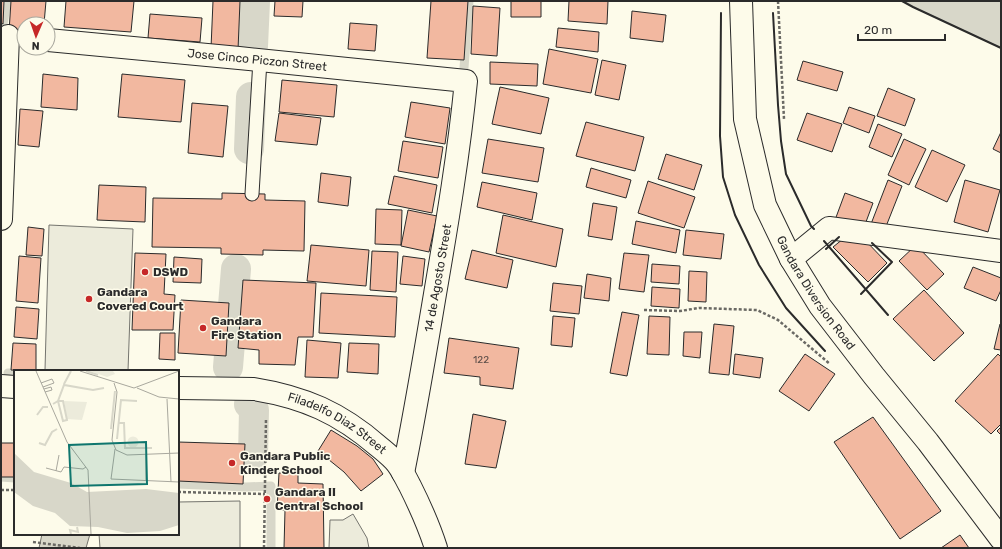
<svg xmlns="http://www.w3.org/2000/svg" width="1002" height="549" viewBox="0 0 1002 549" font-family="Rubik,sans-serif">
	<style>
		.green { fill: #ecebdb; stroke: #74746e }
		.water { fill: #d8d7c9; stroke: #74746e }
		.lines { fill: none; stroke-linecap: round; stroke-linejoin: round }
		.stream { stroke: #d8d7c9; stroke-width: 9 }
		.canal { stroke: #d8d7c9; stroke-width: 30 }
		.building { fill: #f2b8a0; stroke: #2b2b2b }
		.service-casing { stroke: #2b2b2b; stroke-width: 15 }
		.minor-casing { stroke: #2b2b2b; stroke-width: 24 }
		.trunk-casing { stroke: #2b2b2b; stroke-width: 24 }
		.path { stroke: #6a6964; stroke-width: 2.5; stroke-dasharray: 3 2; stroke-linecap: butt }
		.service { stroke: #fdfbea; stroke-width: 13 }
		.minor { stroke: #fdfbea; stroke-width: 22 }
		.trunk { stroke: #fdfbea; stroke-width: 22 }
		.wall { stroke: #2b2b2b; stroke-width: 2 }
		.poi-dot { fill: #c62828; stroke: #fdfbea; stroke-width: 1.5 }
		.labels { text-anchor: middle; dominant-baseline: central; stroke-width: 3; stroke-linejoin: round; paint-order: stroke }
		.number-label { font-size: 10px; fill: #5d4e48 }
		.street-label { font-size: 12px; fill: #2b2b2b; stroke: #fdfbea }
		.poi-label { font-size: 12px; font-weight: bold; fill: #2b2b2b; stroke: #fdfbea; text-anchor: start }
		.inset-river { fill: none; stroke: #d8d7c9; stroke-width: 2 }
		.inset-road { fill: none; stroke: #a9a89e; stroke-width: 1 }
		.view { fill: #0f766e; fill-opacity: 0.15; stroke: #0f766e; stroke-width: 2 }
		.inset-edge { fill: none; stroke: #2b2b2b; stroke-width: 2 }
	</style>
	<rect width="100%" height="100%" fill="#fdfbea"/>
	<path class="green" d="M49,225L133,229L128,371L45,370Z
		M240,501V548H100L99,534H178V502Z
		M353,514L367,538L369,548H329L330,520H343Z"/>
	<path class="water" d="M902,1H1001V48L913,7Z
		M42,534H90L86,548H39Z"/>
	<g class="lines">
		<path class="stream" d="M2,30L7,1
			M464,68L469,1
			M8,373H15
			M1,477L15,478
			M178,484L246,487L271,486V548"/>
		<path class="canal" d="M253,46L255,1
			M249,149L251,97
			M228,367L236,269
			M249,404L254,410L253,456"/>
	</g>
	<path class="building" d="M1,1H4L3,24L1,23Z
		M11,1H46L44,24H24V33L9,32Z
		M66,1H134L131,32L64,27Z
		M213,1H240L238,50L211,48Z
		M275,1H303L302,17L274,16Z
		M431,1H468L464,60L427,58Z
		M511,1H541V17H511Z
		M569,1H608L607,24L568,21Z
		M473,6L500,8L497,56L471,54Z
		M632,11L666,15L663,42L630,38Z
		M150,14L202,18L200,42L148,38Z
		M350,23L377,25L375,51L348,49Z
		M558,28L599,32L598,52L556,47Z
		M549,49L598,59L591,93L543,84Z
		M602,60L626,65L619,100L595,95Z
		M803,61L843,72L837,91L797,80Z
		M490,62L538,64L537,86L490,84Z
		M43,74L78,78L77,110L41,107Z
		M122,74L185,80L181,122L118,117Z
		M282,80L337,85L334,117L279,112Z
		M500,87L549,98L541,134L492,124Z
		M888,88L915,99L905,126L877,116Z
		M411,102L450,108L445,144L405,137Z
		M192,103L228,106L223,157L188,153Z
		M849,107L875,116L869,133L843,123Z
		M20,109L43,111L39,147L18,145Z
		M279,113L321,118L317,145L275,141Z
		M807,113L842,124L832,152L797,140Z
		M586,122L644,137L635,171L576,156Z
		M878,124L902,134L892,157L869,147Z
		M1001,132V153L993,149Z
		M488,139L544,148L538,182L482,173Z
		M904,139L926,149L909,185L888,175Z
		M403,141L443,147L438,178L398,171Z
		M932,150L965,165L947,202L915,187Z
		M666,154L702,165L694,190L658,179Z
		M591,168L631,180L626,198L586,187Z
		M321,173L351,177L348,206L318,202Z
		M394,176L437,185L432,213L388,204Z
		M888,180L902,186L885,229L871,224Z
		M965,180L1000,190L988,232L954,222Z
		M648,181L695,197L684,228L638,213Z
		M482,182L537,193L532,220L477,207Z
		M99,185L146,187L145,222L97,220Z
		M222,193L265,194V200L305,201L304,251L263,250V255L221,254V248L152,247L153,198L222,199Z
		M845,193L873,203L863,230L835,220Z
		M593,203L617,207L612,240L588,236Z
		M376,209L402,210L401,245L375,244Z
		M408,210L437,216L429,252L401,246Z
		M503,215L563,229L556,267L496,253Z
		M636,221L680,230L676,253L632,244Z
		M28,227L44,229L42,256L26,255Z
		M686,230L724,234L721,259L683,255Z
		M848,235L864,239L887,263L868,282L833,247Z
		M311,245L369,250L366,286L307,281Z
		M916,245L944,274L927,290L899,261Z
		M472,250L513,260L507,288L465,279Z
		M372,251L398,252L396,292L370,290Z
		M135,253L166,254L164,294L175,295L173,330H132Z
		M624,253L649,255L644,292L619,289Z
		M19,256L41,258L38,303L16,301Z
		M403,256L425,259L422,286L400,284Z
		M174,257L202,259L201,283L173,282Z
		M652,264L680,266L679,284L651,282Z
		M973,267L1001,278V290L996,301L964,288Z
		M689,271L707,272L706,302L688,301Z
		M587,274L611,278L609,301L584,298Z
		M243,280L316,283L313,337H298L295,365L259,364V350L238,348Z
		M553,283L582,286L579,314L550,311Z
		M652,287L680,289L679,308L651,306Z
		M924,290L964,333L934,361L893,319Z
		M321,293L397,297L395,337L319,333Z
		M181,300L229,303L226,356L178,353Z
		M16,307L39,309L37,339L14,337Z
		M622,312L639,315L627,376L610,373Z
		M553,316L575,318L572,347L551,345Z
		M649,316L670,317L669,355L647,354Z
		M714,324L734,326L729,375L709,373Z
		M1000,324H1001V350L994,349Z
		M684,332H702L700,358L683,356Z
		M160,333H175V360L159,359Z
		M449,338L519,348L513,389L480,385V377L444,373Z
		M307,340L341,343L338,378L305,377Z
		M13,343L36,344V371L11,370Z
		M349,343L379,344L378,374L347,372Z
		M735,354L763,358L760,378L733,374Z
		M805,354L835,374L809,411L779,391Z
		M998,354L1001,357V424L991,434L955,401Z
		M473,414L506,421L496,468L465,464Z
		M873,417L941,511L900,539L834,442Z
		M1001,427V435L997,431Z
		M331,430L357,446L373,459L383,474L361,491L344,472L318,451Z
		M178,442L245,444L243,484L178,481Z
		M1,443H15V477H1Z
		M279,473H298V483L323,484L324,548H284L285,510H277Z
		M960,535L969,548H941Z"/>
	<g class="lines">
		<g class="service-casing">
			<path id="service" d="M252,194L260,60"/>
		</g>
		<g class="minor-casing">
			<g id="minor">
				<path id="s1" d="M48,40L239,58L466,81C459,153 447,224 435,294C425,354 415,414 403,473"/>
				<path d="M1,219L8,36"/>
				<path d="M791,259L829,228L1001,251"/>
				<path d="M1,386L15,387"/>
				<path id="s2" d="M178,388L254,389C304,397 340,413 378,446C383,450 389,455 394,460C401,467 405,477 410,486C420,506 429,526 436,548"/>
			</g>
		</g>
		<g class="trunk-casing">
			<g id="trunk">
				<path id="s3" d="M741,1L745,119L765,205L791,259L820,306L874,376L928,442L1001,539"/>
			</g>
		</g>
		<path class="path" d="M778,1L784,119
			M644,310L680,311L699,308L757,310L778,320L830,364
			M1,490H15
			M178,492L265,494
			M33,542L80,548
			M264,548L266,418"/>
		<use href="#service" class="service"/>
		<use href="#minor" class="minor"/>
		<use href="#trunk" class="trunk"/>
		<path class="wall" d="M902,1L913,7L1001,48
			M721,13L720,136L723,177L735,215L759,265L786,308L825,351
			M773,13L778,105L781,141L786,174L811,226L814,229
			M824,241L888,315
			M826,249L839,237
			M861,294L892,262L872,243"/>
	</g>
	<g class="poi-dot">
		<circle cx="145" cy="272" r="4"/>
		<circle cx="89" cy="299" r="4"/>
		<circle cx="203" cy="328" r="4"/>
		<circle cx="232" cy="463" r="4"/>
		<circle cx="267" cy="499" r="4"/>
	</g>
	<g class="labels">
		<g class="number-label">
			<text x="481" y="360">122</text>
		</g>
		<g class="street-label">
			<text stroke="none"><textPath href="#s1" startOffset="210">Jose Cinco Piczon Street</textPath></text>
			<text transform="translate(438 278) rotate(-80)">14 de Agosto Street</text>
			<text stroke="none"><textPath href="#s3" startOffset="308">Gandara Diversion Road</textPath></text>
			<text stroke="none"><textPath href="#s2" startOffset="167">Filadelfo Diaz Street</textPath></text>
		</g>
		<g class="poi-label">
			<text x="153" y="272">DSWD</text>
			<text x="97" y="292">Gandara<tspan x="97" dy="14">Covered Court</tspan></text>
			<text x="211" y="321">Gandara<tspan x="211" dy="14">Fire Station</tspan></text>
			<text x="240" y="456">Gandara Public<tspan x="240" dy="14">Kinder School</tspan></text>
			<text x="275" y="492">Gandara II<tspan x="275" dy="14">Central School</tspan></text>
		</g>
	</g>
	<g transform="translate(14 370)">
		<rect width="165" height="165" fill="#fdfbea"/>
		<path d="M76,1H99L101,4L93,7ZM50,31L73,32L68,50L53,49ZM113.5 72a5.5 5.5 0 1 1 11 0a5.5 5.5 0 1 1-11 0Z" fill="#ecebdb"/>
		<path d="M0,83L20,102L57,113L73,122L132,119L165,123V155L146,161L113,163L84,157L56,156L41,143L19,136L0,122Z" fill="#d8d7c9"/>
		<path class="inset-river" d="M72,1L84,5M50,14L57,1M39,34L44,31L49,51L53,50L49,31H44L50,15L79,20L90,18M23,45L29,37H34M105,53H110L111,78H138M97,59L101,21M103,69L107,30L123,31M25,73L31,75L38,62L43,59M57,164L56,160L64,162L63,157"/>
		<path class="inset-road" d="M22,1L53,72L74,100L77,164M66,1L120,18L165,1M27,13L38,9L40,13L29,17M100,13L103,22L98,70L102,80L113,85L165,83M123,18L145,27L165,29M30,19L37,17L38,20L31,22M153,29L157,112M101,79L97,109L165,112M32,98L47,102L50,97L69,99L72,97M42,101L45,85M132,111V84"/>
		<path class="view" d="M132,72L133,114L57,116L55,75Z"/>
		<rect width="165" height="165" class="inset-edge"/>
	</g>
	<rect width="1002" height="549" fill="none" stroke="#2b2b2b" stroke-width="4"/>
	<g transform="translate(36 36) rotate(182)"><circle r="19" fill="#fdfbea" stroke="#a9a89e"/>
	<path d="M0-3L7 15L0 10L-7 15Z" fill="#c62828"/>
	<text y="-6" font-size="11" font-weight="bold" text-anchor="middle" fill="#2b2b2b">N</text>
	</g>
	<path d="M858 34v6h87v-6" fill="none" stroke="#2b2b2b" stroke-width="2"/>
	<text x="864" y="34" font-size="12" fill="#2b2b2b" stroke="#fdfbea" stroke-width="3" paint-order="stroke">20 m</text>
</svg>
